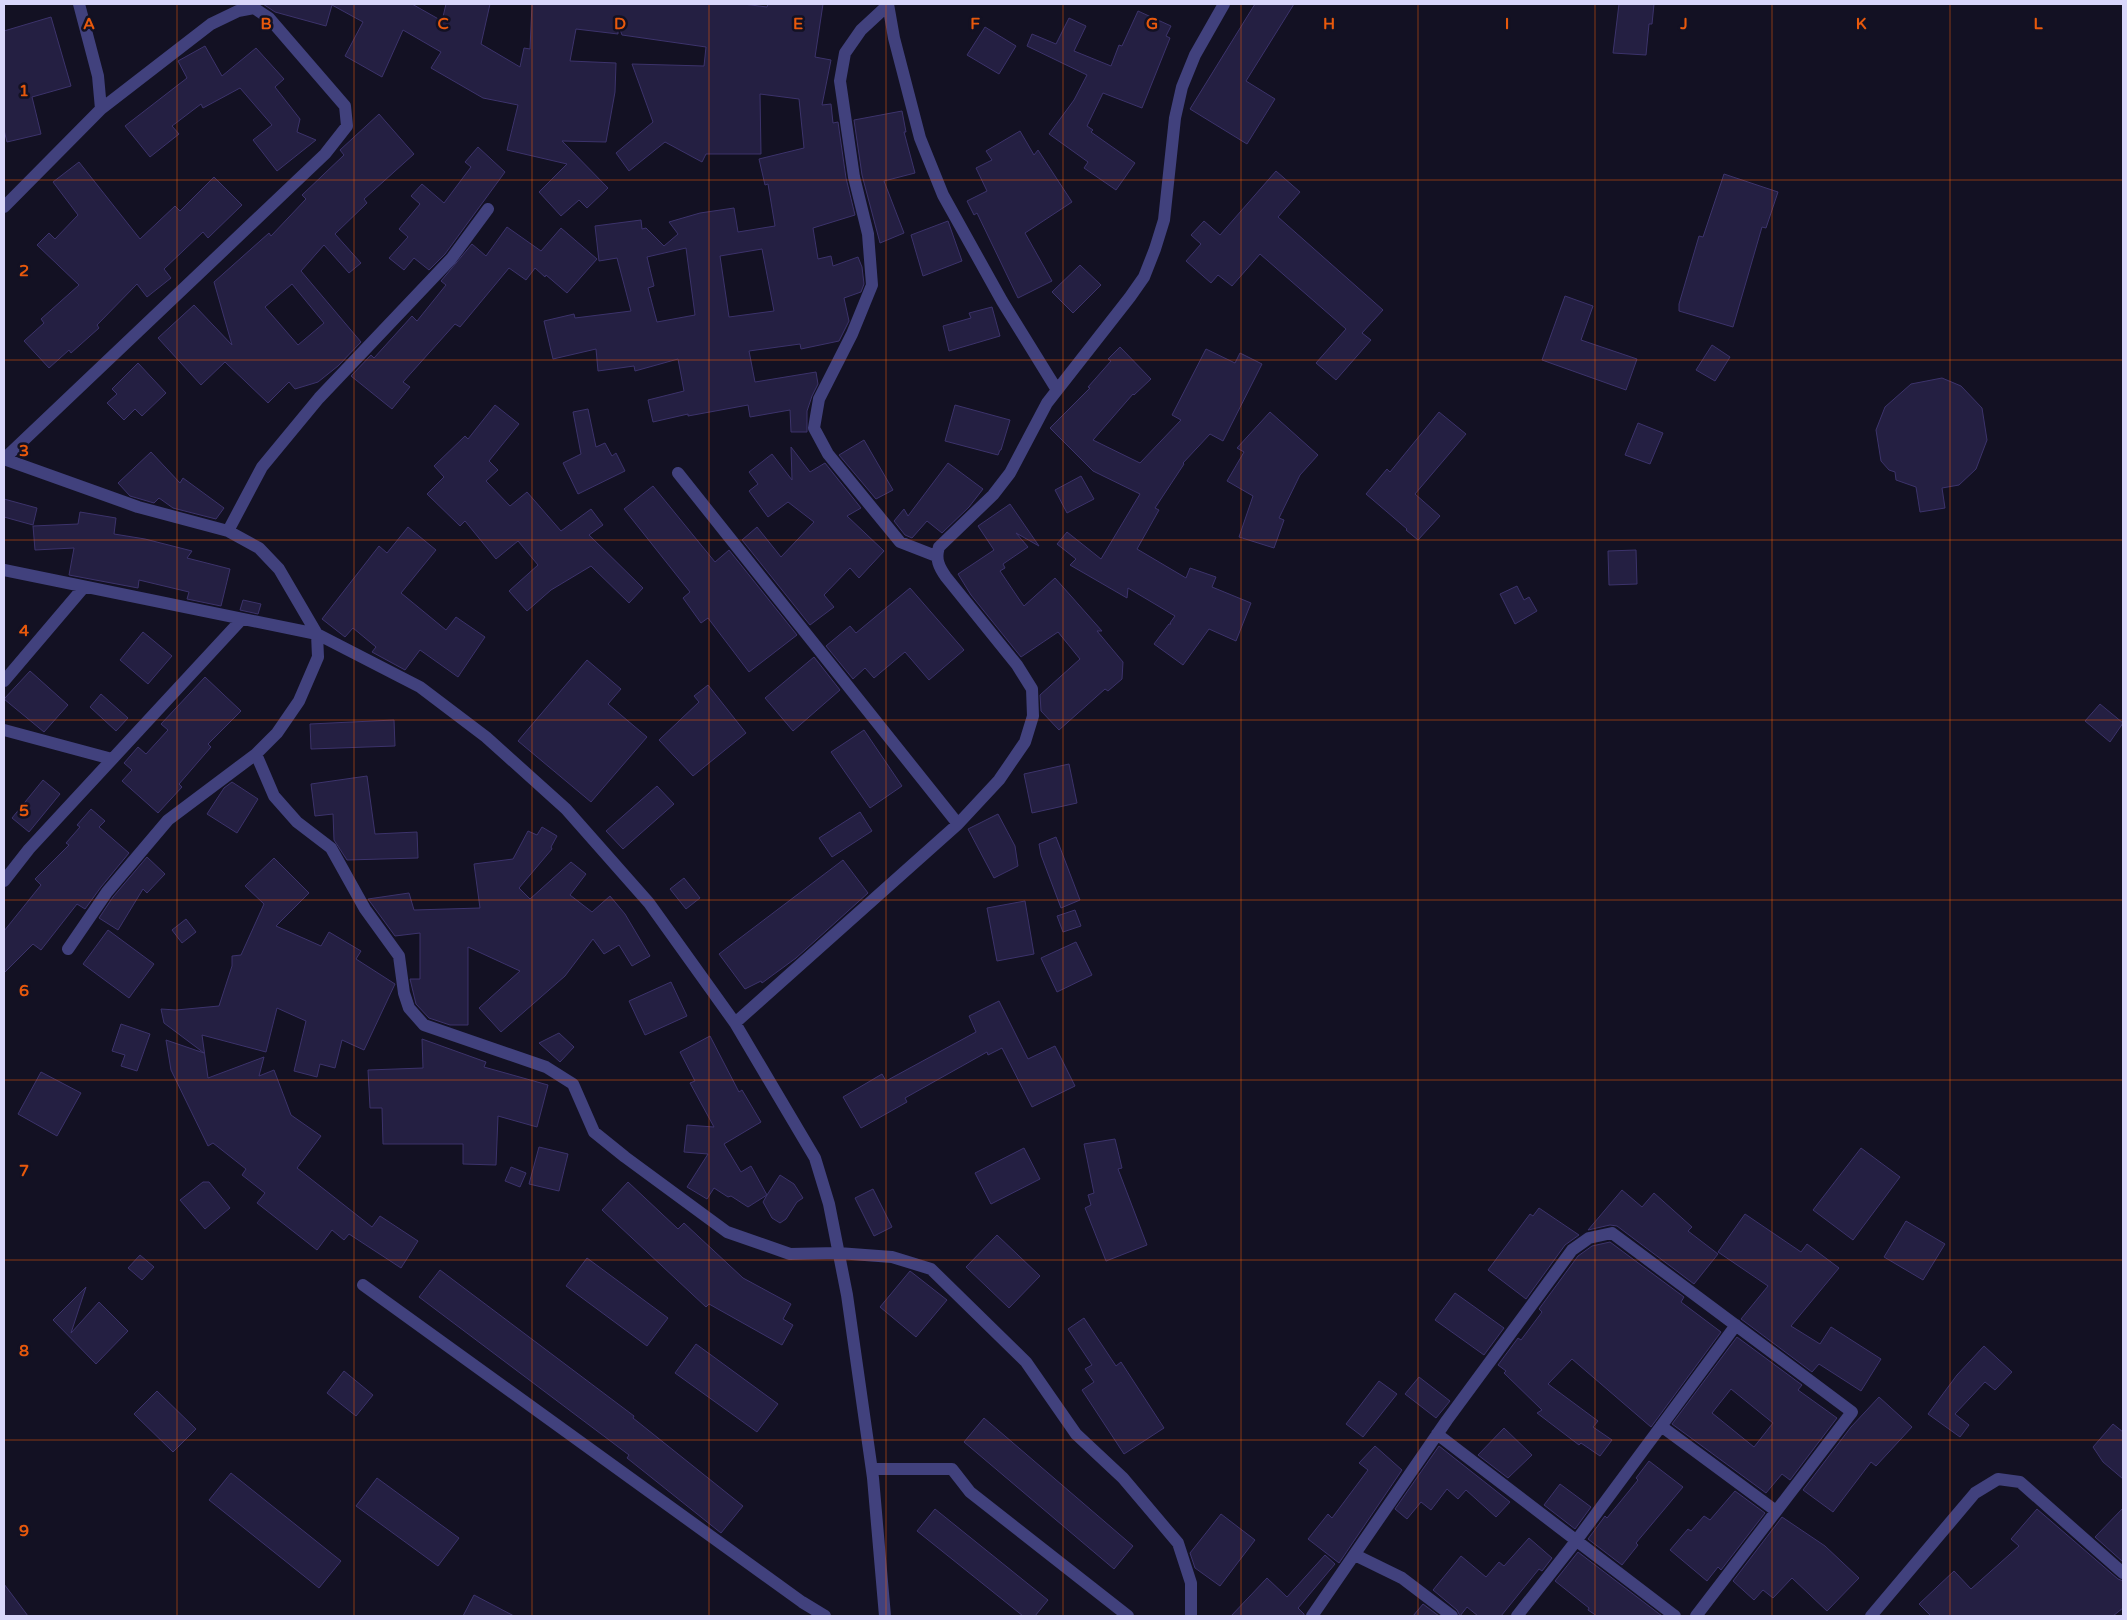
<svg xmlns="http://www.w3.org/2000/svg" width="2127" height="1620" font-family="'Varela Round',sans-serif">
<rect width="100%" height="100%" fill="#131123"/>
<path fill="#241f42" stroke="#3c336b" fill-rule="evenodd" d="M263,4H412L442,21L446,4H490L481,44L520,67L524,48L530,49L532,4H743L767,7L768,4H823L815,57L831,60L822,105L831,104L833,123L838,122L846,178L855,215L813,228L818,259L831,256L833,266L858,257L862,267L864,284L861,292L844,298L849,321L839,341L801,349L800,344L749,351L755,382L816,372L818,384L812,396L807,411V432H791L790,410L750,417L748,405L688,416V414L653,422L648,400L684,391L678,359L635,371L634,366L598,371L596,349L553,359L544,321L574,314L575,318L631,311L617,258L599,261L595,226L641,220L642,229L646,228L664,246L678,234L669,222L700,213L734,208L738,232L775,226L768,184L765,185L759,159L804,148L799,99L760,94L761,154H706L702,162L665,142L629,171L616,153L653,122L632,64L704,66L706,47L622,35L618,24V34L576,29L570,61L616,63L615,92L606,142L562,141L608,188L587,208L579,200L561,216L539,192L567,164L507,150L518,105L483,98L431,68L441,52L403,30L382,77L345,56L363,22L332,5L326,26L275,12ZM686,248L695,315L657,322L648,288L654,286L647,257ZM762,249L774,311L729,317L720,256Z
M1255,4H1294L1246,81L1275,99L1247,144L1190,109Z
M1619,4H1654L1652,24H1649L1646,55L1613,53Z
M1138,11L1171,26L1166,36L1170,38L1142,108L1103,93L1087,126L1093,130L1091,132L1135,163L1116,190L1084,168L1088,162L1049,134L1074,100L1087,75L1027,46L1032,34L1056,44L1069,18L1086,26L1074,51L1111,66L1119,45L1122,46Z
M51,17L71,86L32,97L41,134L7,142L4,130V31Z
M985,27L1016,46L999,74L967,55Z
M205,46L222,76L256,48L284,79L275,87L300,119L297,132L316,140L277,171L253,140L272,125L240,88L203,108L201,104L172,126L179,134L150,157L125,126L187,78L178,61Z
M902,111L906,132H904L915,173L884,181L904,233L880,243L862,175L854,120Z
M379,114L414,154L364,199L367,203L335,234L361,263L349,273L324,245L301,271L361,342L338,366L318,382L295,389L289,382L268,403L225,362L201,385L158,338L194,305L232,345L214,282L269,233L271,236L306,199L302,195L344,155L340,150ZM292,284L324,323L298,345L265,307Z
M1020,131L1034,155L1038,150L1072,202L1025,233L1052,281L1018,298L977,213L974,215L967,201L987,191L976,168L992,160L986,151Z
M478,147L505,172L445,254L429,270L414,258L404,270L389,258L408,237L399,229L420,204L411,196L422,184L444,203L471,167L465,162Z
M79,162L140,239L175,206L180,211L214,177L242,205L208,238L203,232L164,269L171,278L147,297L137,284L97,325L99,328L71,353L69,350L49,368L24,341L44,323L41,319L79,285L37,245L49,233L55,239L78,215L53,182Z
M1276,171L1300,192L1278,217L1383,310L1362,333L1371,340L1336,380L1316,363L1346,329L1260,254L1232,286L1218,275L1211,283L1186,261L1201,244L1191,235L1204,221L1220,235Z
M1724,174L1778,192L1766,228L1762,227L1733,327L1679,311V304L1699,236L1703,237Z
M948,221L962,261L923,276L911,235Z
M507,227L541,251L561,228L597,259L567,293L546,275L545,277L535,268L526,280L509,268L460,327L455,324L403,382L410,387L392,409L351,376L371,355L374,358L412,316L417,321L446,285L441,281L472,244L486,256Z
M1080,265L1101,285L1073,313L1052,292Z
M1565,296L1593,306L1581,340L1637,359L1626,390L1542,360Z
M992,307L1000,336L949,351L943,326L971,318L969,313Z
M1712,345L1730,357L1715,381L1696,370Z
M1120,347L1151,379L1134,395L1133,394L1093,440L1140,463L1181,420L1172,415L1206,349L1235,363L1240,353L1262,364L1223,441L1210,434L1183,463L1184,464L1155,508L1159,510L1137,549L1186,578L1190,568L1216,577L1212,587L1251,603L1236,641L1209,629L1183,665L1154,644L1169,624H1171L1170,623L1175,616L1128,588L1127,598L1070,565L1076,559L1057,544L1067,532L1101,559L1140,494L1093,471L1050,428L1090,388L1088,387L1111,361L1108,359Z
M138,363L166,393L142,416L135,409L124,420L107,403L117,394L112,389Z
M1942,378L1961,386L1982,408L1987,440L1976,469L1959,485L1942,488L1945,508L1920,512L1916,487L1896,480L1895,472L1889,470L1881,461L1876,430L1885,407L1911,384Z
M495,405L519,424L489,461L498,470L486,481L510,506L527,492L561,531L591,509L603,525L589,535L643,588L629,603L591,566L551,590L527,611L509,591L538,565L518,541L496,559L465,521L460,526L427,494L444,477L434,466L465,436L468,439Z
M955,405L1010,420L1001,450H1000L998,455L945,441Z
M588,409L596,447L605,443L612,456L616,453L625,471L578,494L563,463L581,454L573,412Z
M1270,412L1318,455L1300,475L1279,518L1284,520L1274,548L1239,537L1253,496L1227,481L1244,452L1237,448Z
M1439,412L1466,434L1415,494L1440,516L1418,540L1406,530L1407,529L1366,494L1387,469L1390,472Z
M1638,423L1663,433L1650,464L1625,455Z
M864,440L893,490L876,499L839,455Z
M791,447L810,472L825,463L861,508L847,516L884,551L859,578L850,568L824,595L834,607L810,625L742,540L757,527L781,557L814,522L788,502L768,517L749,491L758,484L749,472L772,454L792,480Z
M151,452L180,483L183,478L224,508L216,519L173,508L159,498L154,503L130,496L118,483Z
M948,463L983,489L969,507L942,533L927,521L912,538L905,535L894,521L904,509L908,516Z
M1081,476L1094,499L1067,513L1055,490Z
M653,486L715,562L729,550L797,635L749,672L708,618L701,623L683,598L690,592L624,509Z
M4,499L37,508L33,525L4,517Z
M1010,504L1039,546L1016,533L1028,547L1003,564L1005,568L1000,571L1021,602L1024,606L1055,578L1102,631H1097L1123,662L1122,679L1108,691L1105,689L1059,730L1041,711L1040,695L1080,659L1058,632L1021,657L971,595L958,574L994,550L978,526Z
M80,512L116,518L114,534L145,539L192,551L187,558L230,569L221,606L187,599L189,592L139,580L138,588L69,575L74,548L35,550L33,526L78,524Z
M408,527L436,550L401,593L446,630L456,617L485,637L458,677L420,650L405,670L372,652L376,647L353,628L345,637L322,619L379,546L387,553Z
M1636,550L1637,584L1609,585L1608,551Z
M1517,586L1524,600L1529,597L1537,611L1515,624L1500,594Z
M910,588L964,650L929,680L905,652L874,678L865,668L853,679L826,646L850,626L856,633Z
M243,600L261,604L258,614L240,610Z
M143,632L172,656L148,684L120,660Z
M814,657L840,690L793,731L765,698Z
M587,660L621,689L608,704L647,737L591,802L518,741Z
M30,671L68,705L44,732L4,699Z
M205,677L241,711L208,744L211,747L179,784L182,787L158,813L122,781L132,770L124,763L138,747L146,754L168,730L161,724Z
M708,685L746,733L693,776L659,740L699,702L694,696Z
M101,694L128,718L116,731L90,707Z
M2100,704L2123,723L2110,742L2085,721Z
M394,720L395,746L311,749L310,724Z
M864,730L902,786L870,808L831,752Z
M1069,764L1077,803L1032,813L1024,774Z
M367,776L375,834L417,832L418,858L347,860L334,840L333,814L315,816L311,784Z
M43,780L60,794L29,832L12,818Z
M232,782L258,799L237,833L207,814L224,788Z
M657,786L674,804L623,849L606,831Z
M91,809L105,821L99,827L129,853L101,887L85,909L77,904L41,950L33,944L4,973V931L41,885L35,879L69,845L66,843L80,827L77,825Z
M860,812L872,831L832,857L819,838Z
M998,814L1015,846L1018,866L994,878L968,829Z
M542,827L557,836L551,847L552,849L519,888L530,899L571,862L586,874L570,895L592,912L610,896L625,914L650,956L632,966L619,945L604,954L593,939L565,976L501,1032L479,1008L520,971L468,947V1025H450L429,1018L416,1004L410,979H420V933L395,936L368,899L409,893L414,910L480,908L474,864L513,859L528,831L537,835Z
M1056,837L1080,900L1061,908L1041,855L1039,844Z
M147,857L165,874L147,893L143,889L118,930L99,918L113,897Z
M274,858L309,893L276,926L321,946L329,932L361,951L356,959L395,984L364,1050L342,1040L335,1068L320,1064L317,1077L294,1071L306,1021L277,1008L266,1052L202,1035L208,1078L264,1057L259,1076L274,1070L291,1115L321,1136L297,1168L372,1227L380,1216L418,1241L401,1268L349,1234L344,1240L332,1230L317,1250L257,1203L265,1193L242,1175L246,1169L213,1143L208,1146L171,1070L166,1040L204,1053L164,1023L161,1009L176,1010L219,1006L232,966V956L241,955L264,904L245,886Z
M843,860L868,893L796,958L762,983L761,981L745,989L719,954Z
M684,878L700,898L686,909L670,889Z
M1025,901L1034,954L997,961L987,908Z
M1075,910L1081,926L1063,932L1057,916Z
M186,919L196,932L182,943L172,930Z
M108,930L154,964L129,998L83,964Z
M1076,942L1092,975L1057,992L1041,958Z
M671,982L687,1016L645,1035L629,1001Z
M999,1001L1028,1059L1055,1046L1075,1086L1032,1107L1002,1048L988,1055L987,1052L905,1098L907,1102L861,1128L843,1097L882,1074L886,1081L976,1032L969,1016Z
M121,1024L150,1034L137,1071L121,1066L125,1055L112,1051Z
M559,1033L574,1047L560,1062L539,1043Z
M710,1036L739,1092L742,1090L761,1122L724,1144L741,1172L751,1166L767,1195L780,1175L794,1184L803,1198L797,1202L786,1219L780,1223L772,1218L763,1202L767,1195L748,1207L731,1196L728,1197L714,1188L707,1199L687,1187L708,1154L684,1152L687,1125L714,1127L690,1083L695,1081L680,1052Z
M422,1039L486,1062L484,1067L548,1085L537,1127L498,1116L496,1165L463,1164V1144H383L382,1108H370L368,1070L423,1068Z
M41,1072L81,1093L57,1136L18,1114Z
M1115,1139L1122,1168L1118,1169L1147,1245L1106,1261L1085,1208L1091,1205L1088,1195L1094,1193L1084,1144Z
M539,1147L568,1154L559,1191L529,1184Z
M1024,1148L1040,1179L991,1204L975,1173Z
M1861,1148L1900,1177L1853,1240L1813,1210Z
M511,1167L526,1173L520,1187L505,1181Z
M203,1182H209L230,1208L205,1229L180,1200Z
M628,1182L678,1229L684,1223L743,1278L791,1304L783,1319L793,1325L782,1345L709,1304L706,1307L602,1210Z
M873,1189L892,1227L874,1236L855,1198Z
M1622,1190L1642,1207L1654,1193L1692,1227L1688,1231L1718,1254L1694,1284L1617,1226L1610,1225L1588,1230Z
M1539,1208L1579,1235L1565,1245L1526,1299L1488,1270L1530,1214L1533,1216Z
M1745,1214L1801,1252L1807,1244L1839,1268L1791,1326L1820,1344L1831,1327L1881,1359L1861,1391L1819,1364L1812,1372L1741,1319L1768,1286L1718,1252Z
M1906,1221L1945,1244L1923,1280L1884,1257Z
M997,1235L1040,1276L1009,1308L966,1267Z
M1610,1242L1684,1297L1681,1302L1721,1332L1651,1427L1572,1359L1548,1384L1598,1421L1593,1427L1612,1440L1600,1456L1581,1443L1579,1445L1537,1413L1542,1410L1504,1373L1506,1371L1498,1365L1518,1338L1521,1340L1542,1312L1539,1309L1578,1256L1592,1246Z
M140,1255L154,1267L142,1280L128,1268Z
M587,1258L668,1318L647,1346L566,1286Z
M440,1270L634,1416L633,1418L743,1506L721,1533L627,1458L629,1455L419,1297Z
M910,1271L947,1300L916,1337L880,1307Z
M86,1287L71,1333L99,1302L128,1331L96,1364L53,1320Z
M1455,1293L1504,1328L1484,1355L1435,1320Z
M1084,1318L1116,1366L1121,1362L1164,1428L1124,1454L1082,1390L1094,1382L1085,1369L1092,1365L1068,1329Z
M1737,1337L1802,1385L1798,1390L1837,1418L1790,1480L1782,1474L1766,1493L1672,1424ZM1731,1389L1773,1423L1754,1447L1712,1413Z
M696,1344L778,1404L757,1432L675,1373Z
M1984,1346L2012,1372L1995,1390L1985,1382L1955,1414L1969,1425L1960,1437L1928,1414L1957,1375Z
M344,1371L373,1395L356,1416L327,1393Z
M1419,1377L1450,1401L1436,1418L1405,1394Z
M1379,1381L1397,1394L1363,1437L1346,1424Z
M157,1391L196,1429L173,1452L134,1414Z
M1879,1397L1912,1427L1876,1466L1871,1462L1833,1512L1803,1490L1851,1427Z
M984,1418L1133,1546L1114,1569L964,1442Z
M2113,1424L2123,1432V1479L2103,1462L2093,1447Z
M1504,1428L1532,1455L1508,1478L1478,1455Z
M1375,1446L1402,1470L1339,1563L1308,1539L1328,1514L1332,1518L1368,1470L1359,1463Z
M1439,1446L1510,1502L1496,1517L1466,1490L1458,1499L1447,1489L1431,1510L1421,1502L1407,1519L1395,1509Z
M1649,1461L1683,1487L1636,1543L1638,1545L1622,1565L1588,1539L1605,1516L1607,1518L1638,1480L1636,1478Z
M231,1473L341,1561L319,1588L209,1500Z
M377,1478L459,1538L438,1566L356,1506Z
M1560,1484L1591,1507L1575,1529L1544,1505Z
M1735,1491L1765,1513L1721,1570L1718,1567L1707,1581L1670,1550L1688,1529L1691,1531L1704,1516L1710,1520Z
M2123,1508V1562L2095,1537Z
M935,1509L1048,1600L1035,1616H1023L917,1531Z
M2037,1509L2118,1579L2123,1581V1608L2113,1616H1931L1919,1604L1954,1571L1971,1589L2019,1546L2011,1539Z
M1221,1514L1255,1540L1220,1586L1195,1568L1190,1553Z
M1782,1517L1825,1546L1859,1578L1827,1611L1792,1578L1773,1598L1763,1590L1754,1600L1733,1581Z
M1529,1538L1552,1558L1542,1571L1539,1569L1501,1616H1478L1467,1607L1460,1616L1457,1610L1433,1590L1461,1556L1486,1577L1499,1562L1504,1566Z
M1578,1552L1662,1616H1597L1588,1610L1589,1608L1555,1581Z
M1325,1555L1335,1564L1298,1608L1304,1614V1616H1231L1267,1578L1287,1597Z
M4,1584L28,1616H4Z
M474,1595L514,1616H463Z
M1423,1604L1439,1616H1413Z"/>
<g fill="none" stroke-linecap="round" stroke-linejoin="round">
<path stroke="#41417d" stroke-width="12" d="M79,4L98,76L101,109
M888,4L894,38L920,138L943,195L1002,301L1057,390
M888,5L861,30L845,53L840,81L854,177L868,234L872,285L852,334L819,399L814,428L828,454L900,542L936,556
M4,207L101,109L211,24L238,11L254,8L269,18L345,106L347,126L325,154L4,459
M4,459L138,507L228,531L259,548L279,569L317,634L318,657L299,701L277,733L256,754L168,820L107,892L68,949
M678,473L958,824
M228,531L262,467L319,398L451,259L488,209
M4,570L317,634L420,687L486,737L566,809L649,903L735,1023L815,1158L829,1204L847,1295L873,1478L885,1616
M4,681L84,587
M4,730L112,759
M256,754L274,796L297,822L331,848L365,909L399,956L404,993L409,1008L424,1025L546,1067L573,1084L594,1132L625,1157L727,1232L790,1254L838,1253L892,1257L931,1269L1026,1362L1076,1434L1123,1478L1178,1543L1191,1583V1616
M4,881L29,849L242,619
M735,1023L958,824L999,780L1025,742L1033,716L1032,689L1017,665L946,577C939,567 935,559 939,547L993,495L1010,473L1047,403L1130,297L1144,277L1155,249L1164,220L1175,118L1182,87L1195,55L1224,4
M363,1285L802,1602L825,1616
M1661,1426L1776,1511
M1437,1434L1675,1616
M872,1469H952L970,1492L1128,1616
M1355,1555L1402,1578L1452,1616
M1312,1616L1447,1420L1572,1250L1589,1238L1612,1233L1852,1412L1696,1616
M1517,1616L1576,1541L1736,1325
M1871,1616L1975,1493L1998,1479L2020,1482L2123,1573"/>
</g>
<path fill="none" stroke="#e8590c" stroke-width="1" stroke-opacity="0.55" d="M177,4V1616M354,4V1616M532,4V1616M709,4V1616M886,4V1616M1063,4V1616M1241,4V1616M1418,4V1616M1595,4V1616M1772,4V1616M1950,4V1616M4,180H2123M4,360H2123M4,540H2123M4,720H2123M4,900H2123M4,1080H2123M4,1260H2123M4,1440H2123"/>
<g font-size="16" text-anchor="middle" font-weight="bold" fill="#e8590c" stroke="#131123" stroke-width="5" stroke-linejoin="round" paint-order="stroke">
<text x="89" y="29">A</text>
<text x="266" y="29">B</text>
<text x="443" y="29">C</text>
<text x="620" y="29">D</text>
<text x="798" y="29">E</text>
<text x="975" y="29">F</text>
<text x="1152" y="29">G</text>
<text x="1329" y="29">H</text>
<text x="1507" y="29">I</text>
<text x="1684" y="29">J</text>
<text x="1861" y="29">K</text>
<text x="2038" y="29">L</text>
<text x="24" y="96">1</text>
<text x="24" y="276">2</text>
<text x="24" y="456">3</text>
<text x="24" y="636">4</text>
<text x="24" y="816">5</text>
<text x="24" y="996">6</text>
<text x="24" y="1176">7</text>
<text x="24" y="1356">8</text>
<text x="24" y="1536">9</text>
</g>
<rect width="2127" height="1620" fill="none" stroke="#d9d7fb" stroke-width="10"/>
</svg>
